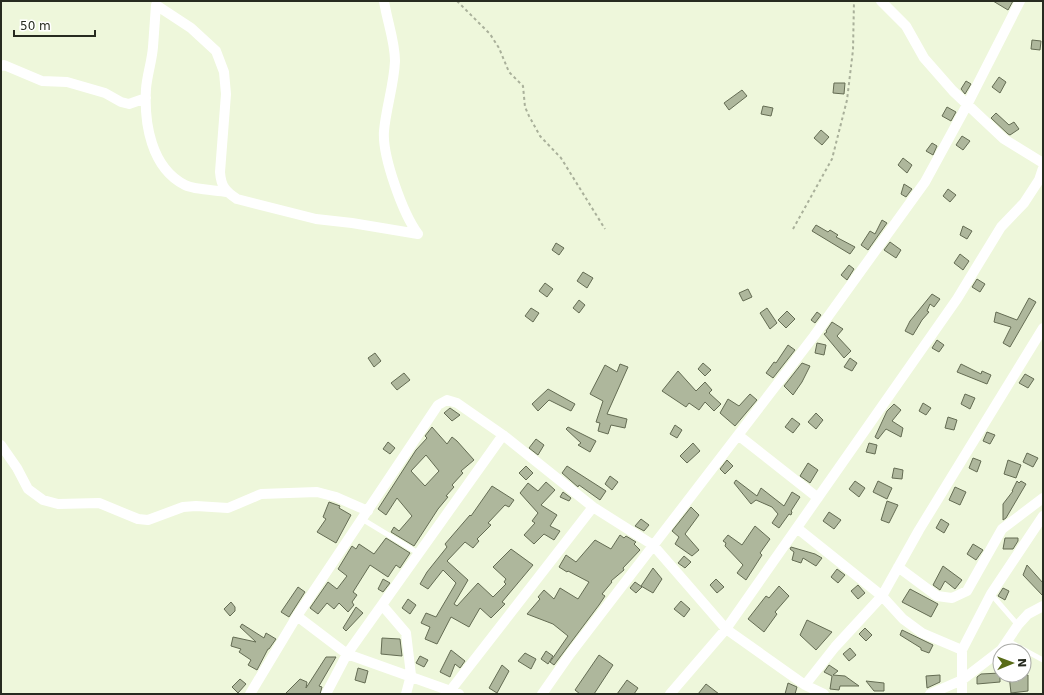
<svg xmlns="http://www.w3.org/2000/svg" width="1044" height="695" font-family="'DejaVu Sans',sans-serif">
<rect width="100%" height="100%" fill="#eef7db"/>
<path fill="#aeb79c" stroke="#646c53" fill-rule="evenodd" d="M993,1H1013L1008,10Z
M1032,40L1041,41L1040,50L1031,49Z
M999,77L1006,82L1000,93L992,87Z
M966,81L971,84L965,94L961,89Z
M834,83H845L844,94L833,93Z
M742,90L747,96L729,110L724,103Z
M763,106L773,108L771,116L761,114Z
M947,107L956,112L951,121L942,116Z
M996,113L1009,125L1014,122L1019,129L1010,135L1008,134L991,118Z
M821,130L829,137L822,145L814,138Z
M962,136L970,141L963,150L956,145Z
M932,143L937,146L933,155L926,151Z
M903,158L912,165L907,173L898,165Z
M904,184L912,189L906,197L901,194Z
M948,189L956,195L950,202L943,196Z
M882,220L887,223L868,250L861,245L870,231L875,234Z
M816,225L828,232L830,230L838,235L836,237L855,247L850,254L812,231Z
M963,226L972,231L967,239L960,235Z
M890,242L901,250L896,258L884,250Z
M556,243L564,248L559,255L552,250Z
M960,254L969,261L963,270L954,263Z
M849,265L854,269L847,280L841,275Z
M583,272L593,278L587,288L577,281Z
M977,279L985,284L980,292L972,287Z
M545,283L553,289L547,297L539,291Z
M748,289L752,297L743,301L739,293Z
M932,294L940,299L934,307L930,304L927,311L929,312L922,320L913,335L905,331L910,321Z
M1029,298L1036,302L1010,347L1003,343L1011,327L994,322L996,312L1017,320Z
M579,300L585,305L579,313L573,308Z
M531,308L539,313L533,322L525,316Z
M767,308L777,323L770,329L760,313Z
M787,311L795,319L786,328L778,320Z
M817,312L821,315L815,323L811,320Z
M832,322L843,329L837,336L851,351L844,358L824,334L827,332L826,331Z
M937,340L944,345L939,352L932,348Z
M817,343L826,345L824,355L815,353Z
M788,345L795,350L773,378L766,373L774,362L776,363Z
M375,353L381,361L374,367L368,358Z
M850,358L857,363L852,371L844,367Z
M703,363L711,370L705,376L698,369Z
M802,363L810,366L802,382L793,395L784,386Z
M620,364L628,367L607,414L627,419L625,428L611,425L608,434L598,431L600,423L596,422L603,401L590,394L605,365L617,372Z
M961,364L981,374L982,371L991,375L987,384L957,372Z
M678,371L696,391L705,382L712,390L709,393L721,404L714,411L705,402L699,410L689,403L686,407L662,391Z
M404,373L410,380L397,390L391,383Z
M1025,374L1034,379L1028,388L1019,383Z
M548,389L575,404L571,411L549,400L538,411L532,404Z
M750,394L757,400L735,426L720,413L728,399L739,406Z
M965,394L975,398L970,409L961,404Z
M923,403L931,408L926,415L919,411Z
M894,404L901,410L892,421L903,428L901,437L886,429L878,439L875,437L887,411Z
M450,408L460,415L452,421L444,413Z
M816,413L823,420L816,429L808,422Z
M948,417L957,420L954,430L945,428Z
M792,418L800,424L793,433L785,427Z
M675,425L682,430L677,438L670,434Z
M432,427L447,444L452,437L457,441L474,460L461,471L463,473L452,485L454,487L446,496L448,497L438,509L414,546L391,532L394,527L399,531L412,516L397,498L386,515L378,509L416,450L427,438L425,436ZM426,455L439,471L425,486L411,471Z
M568,427L596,441L590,452L578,445L581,443L566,429Z
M987,432L995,435L990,444L983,441Z
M536,439L544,445L538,455L529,448Z
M388,442L395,448L390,454L383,449Z
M693,443L700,451L687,463L680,456Z
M869,443L877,445L875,454L866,452Z
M1027,453L1038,458L1033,467L1023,462Z
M973,458L981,461L977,472L969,468Z
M727,460L733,466L725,474L720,469Z
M1008,460L1021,465L1016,478L1004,474Z
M808,463L818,470L810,483L800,476Z
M526,466L533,473L526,480L519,473Z
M567,466L606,491L600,500L579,485L578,487L562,473Z
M894,468L903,470L902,479L892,478Z
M610,476L618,482L612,490L605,484Z
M736,480L757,496L761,488L784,506L792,492L800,497L791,511L792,512L791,515L789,514L779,528L772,523L778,514L772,507L756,500L751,504L734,483Z
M855,481L865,488L859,497L849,489Z
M878,481L892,488L887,499L873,492Z
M1017,481L1019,483L1021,481L1026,484L1006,518L1003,520V504L1013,491H1012Z
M546,482L555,490L541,505L557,515L550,526L560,531L554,540L544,534L534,544L524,535L535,523L532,521L538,513L520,493L528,483L538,491Z
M492,486L514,500L509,507L505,505L488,523L491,525L477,539L479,541L473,548L465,542L447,561L468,580L454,604L457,606L478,583L493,597L506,584L504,582L506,579L493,567L511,549L533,565L502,602L505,604L491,618L480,608L469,627L451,617L437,644L425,639L430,627L421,623L426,613L436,617L456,583L443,570L428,589L420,584L427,572L447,547L445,544L470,515L471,516Z
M955,487L966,492L960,505L949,500Z
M563,492L571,498L569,501L560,497Z
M887,501L898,505L889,523L881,520Z
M329,502L340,506L339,508L351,515L336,543L317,532L326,519L323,517Z
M691,507L699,515L685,534L699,550L692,556L675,544L679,537L672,531Z
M829,512L841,520L834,529L823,521Z
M641,519L649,525L644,531L635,526Z
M941,519L949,524L944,533L936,528Z
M755,526L770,539L760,553L762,555L746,580L737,573L743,565L725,546L726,543L723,541L728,535L742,545Z
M620,535L624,538L626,536L636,542L634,544L640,550L623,568L624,570L611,581L612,582L602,594L605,596L599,605L554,665L550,662L568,636L553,624L527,614L540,599L538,597L544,590L554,599L560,588L578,599L589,582L568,571L567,572L559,567L566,555L576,562L595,540L611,549Z
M386,538L410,553L400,568L396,565L388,577L370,565L353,592L357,595L352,602L354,605L348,612L339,603L334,609L327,603L318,614L310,608L328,582L337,589L347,576L338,569L352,546L356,549L359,544L374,554Z
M1005,538H1018V541L1013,549H1003Z
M973,544L983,550L976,560L967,554Z
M791,547L815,554L822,558L816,566L803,558L801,563L792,560L794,552L790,549Z
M684,556L691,562L685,568L678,563Z
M1027,565L1043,583V596L1023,575Z
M943,566L962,580L955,589L945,581L940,590L933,585Z
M653,568L662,579L653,593L641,586Z
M837,569L845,575L838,583L831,577Z
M383,579L390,583L383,592L378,589Z
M716,579L724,587L717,593L710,585Z
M635,582L642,587L636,593L630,588Z
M858,585L865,593L858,599L851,591Z
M779,586L789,596L775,612L777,614L764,632L748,619L766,596L769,598Z
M298,587L305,592L289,617L281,612Z
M1003,588L1009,591L1005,600L998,596Z
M910,589L938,604L931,617L902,602Z
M408,599L416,605L410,614L402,608Z
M681,601L690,609L684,617L674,609Z
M231,602L235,607V611L230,616L224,609Z
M356,607L363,613L346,631L343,628Z
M807,620L832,632L816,650L800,635Z
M242,624L264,638L266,633L276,639L269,649H268L257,670L248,665L251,660L239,652L241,649L231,646L233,637L256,642L240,627Z
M865,628L872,635L866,641L859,634Z
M902,630L933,645L929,653L921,650V648L900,635Z
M382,638L400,639L402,656L381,654Z
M850,648L856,655L849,661L843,654Z
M451,650L465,661L460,668L455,664L450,677L440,672Z
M546,651L553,656L548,664L541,659Z
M525,653L536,659L531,669L518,661Z
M599,655L613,665L594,694H580L575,690Z
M420,656L428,660L424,667L416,663Z
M326,657H336L319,686L322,687L320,694H285L300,679L307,682L306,688Z
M502,665L509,671L497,693L489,688Z
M829,665L838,671L833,675L845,676L859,686H840L839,690L830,689L832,676L824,672Z
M358,668L368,671L365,683L355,680Z
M1000,673V682L977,684V677L981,674Z
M940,675V682L927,688L926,676Z
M1009,675H1028V691L1011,693Z
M240,679L246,684L238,693L232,687Z
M627,680L638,688L634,694H617Z
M866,681L884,683V691H874Z
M788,683L797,687L795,694H785Z
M706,684L719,694H698Z"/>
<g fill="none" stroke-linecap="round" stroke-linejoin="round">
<path stroke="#a9b09a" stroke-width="2" stroke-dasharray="3 3" stroke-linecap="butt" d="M457,1L490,34L499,48L509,72L523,86L525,107L529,116L540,136L561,158L605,229
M793,229L832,159L847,100L853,50L854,1"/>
<path stroke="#fff" stroke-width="5" d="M362,519L418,553
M991,594L1018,625
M1008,641L1043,660"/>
<path stroke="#fff" stroke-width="10" d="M384,1C387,21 395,41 395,61C394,85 386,108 384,131C382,156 403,214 418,234
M881,1L906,26L924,58L953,91L1004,139L1043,163
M1,66L4,65L42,81L67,82L105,93L121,102L129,104L146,98
M227,192C216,190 195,190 185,185C151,168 144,123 146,89C147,75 152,61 153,47C154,33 155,19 156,5L191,28L216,51L224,72L226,94L220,172C221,186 225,191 237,199L316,219L352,223L418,234
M738,435L818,498
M1,445L17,468L28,489L43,500L58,504L99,503L138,519L148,520L183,507L196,506L228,508L261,494L317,492L336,497L368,511
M797,528L882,596L903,619L922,633L962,650
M898,567L937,596L952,598L967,591L1002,529L1043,498
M382,605L406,633L411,675L406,694
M297,616L347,654L459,694
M805,685L835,647L882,596L919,530L1043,328
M450,691L593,507
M250,694L297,616L438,405L447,400L457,403L503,435L593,507L653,545L726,629L805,685L824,694
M326,694L347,654L503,435
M542,694L570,654L814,336L925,182L967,105L1020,1
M670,694L726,629L957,299L1001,227L1024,203L1039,180L1043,168
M930,694L962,680L1001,650L1018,625L1028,614L1043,606
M962,694V650L991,594L1043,516"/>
</g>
<rect width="1044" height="695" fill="none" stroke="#272b20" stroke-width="4"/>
<g transform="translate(1012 663) rotate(89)"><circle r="19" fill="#ffffff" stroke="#a9aaa6"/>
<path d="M0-3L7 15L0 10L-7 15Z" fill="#586b17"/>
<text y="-6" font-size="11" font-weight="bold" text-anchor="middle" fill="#272b20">N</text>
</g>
<path d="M14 30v6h81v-6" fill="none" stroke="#272b20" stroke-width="2"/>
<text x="20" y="30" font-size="12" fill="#272b20" stroke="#ffffff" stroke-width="3" paint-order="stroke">50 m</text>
</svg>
